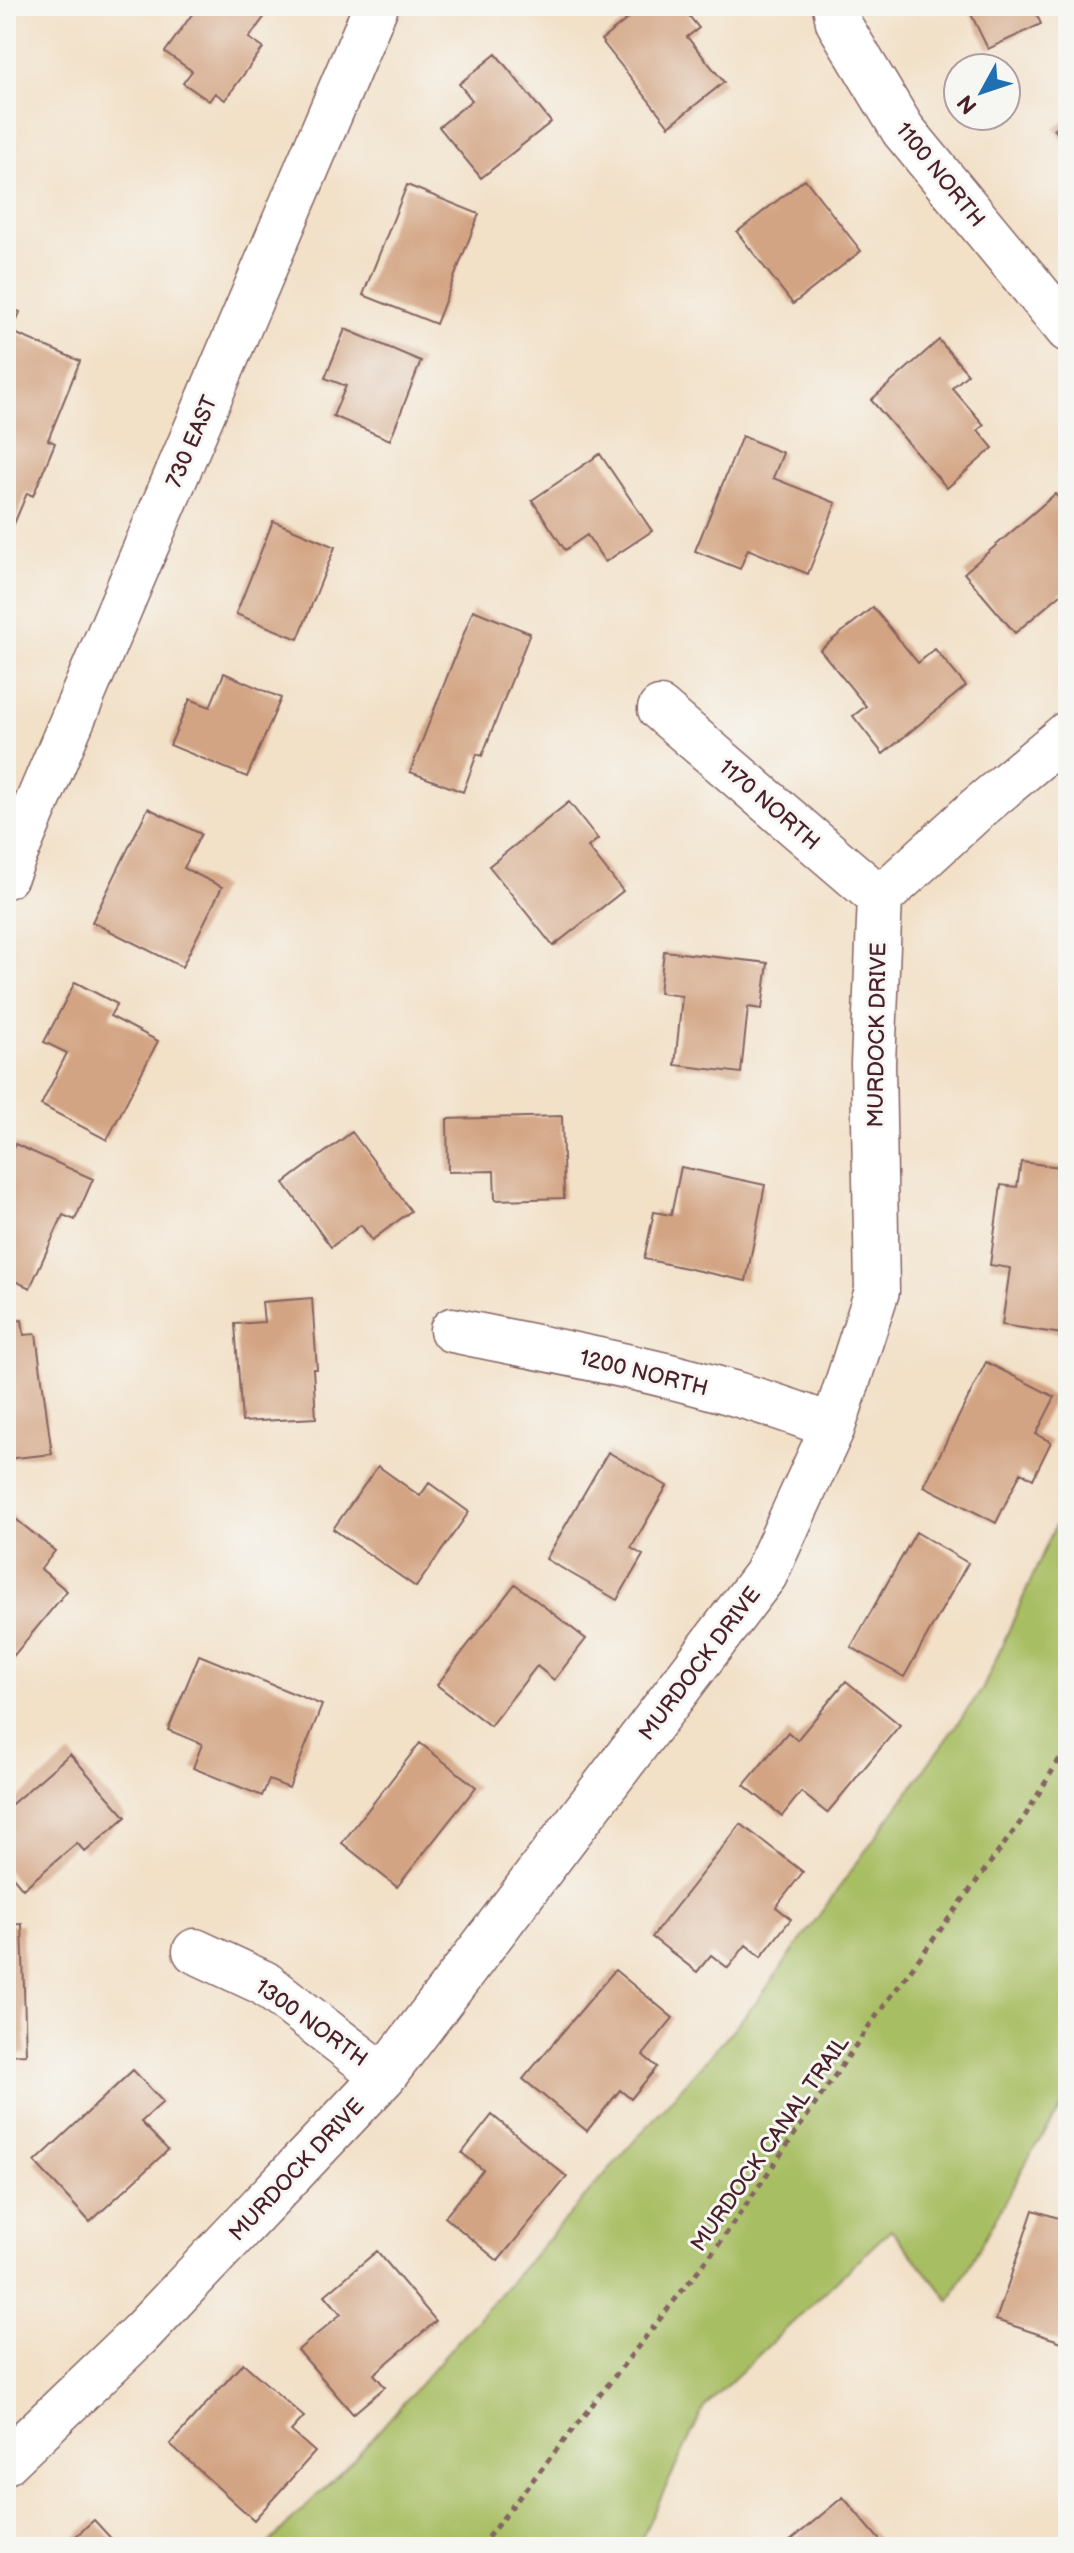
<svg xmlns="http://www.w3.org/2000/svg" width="1074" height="2553" font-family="'Balsamiq Sans',sans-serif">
<rect width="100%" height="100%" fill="#f6f6f2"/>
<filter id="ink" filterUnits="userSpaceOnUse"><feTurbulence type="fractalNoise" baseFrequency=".0125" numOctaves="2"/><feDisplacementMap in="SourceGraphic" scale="16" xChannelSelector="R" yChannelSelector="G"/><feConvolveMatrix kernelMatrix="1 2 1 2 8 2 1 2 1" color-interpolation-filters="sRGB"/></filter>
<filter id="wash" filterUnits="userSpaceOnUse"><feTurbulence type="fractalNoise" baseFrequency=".006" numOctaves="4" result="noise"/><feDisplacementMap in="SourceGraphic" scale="32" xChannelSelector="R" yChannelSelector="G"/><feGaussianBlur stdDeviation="1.8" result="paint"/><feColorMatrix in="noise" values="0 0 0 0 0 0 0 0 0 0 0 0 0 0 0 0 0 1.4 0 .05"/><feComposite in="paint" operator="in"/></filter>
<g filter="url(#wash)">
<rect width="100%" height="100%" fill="#f2e0c7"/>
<path fill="#a8be63" stroke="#796e47" stroke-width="2" d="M1068,1497V2099L1033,2150L950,2301L891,2229L705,2406L637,2547H265L354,2459L755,2004L983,1688Z"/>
<g id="blocks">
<path fill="#d3a483" d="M198,6H265L270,9L249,38L263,48L225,100L215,93L209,101L183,83L192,71L165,52Z
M644,6H681L699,28L687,37L724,82L669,126L601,40Z
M967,6H1033L1041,24L988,49Z
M496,54L551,122L481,178L439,127L472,100L459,84Z
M1068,118V146L1054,129Z
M805,179L861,251L793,304L737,232Z
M407,185L479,214L436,324L363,295Z
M6,306L20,312L12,332L80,361L48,440L55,443L33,496L27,493L6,543Z
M345,329L421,361L390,440L333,416L346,386L325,378Z
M939,340L968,374L952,388L984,425L978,430L993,448L947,488L871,400Z
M742,436L783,453L773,478L836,503L808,574L748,549L740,569L695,551Z
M600,454L652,531L605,562L587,535L565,550L532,500Z
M1055,494L1068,509V588L1015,633L964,573Z
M273,521L335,547L298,639L236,614Z
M873,607L918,663L935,649L966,686L883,754L853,716L866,706L820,650Z
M473,610L530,633L482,756L477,754L463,792L410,772Z
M224,673L281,698L247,777L170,745L190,699L210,707Z
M569,802L598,839L588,847L623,891L553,946L489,866Z
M148,808L201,834L184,868L222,887L182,967L92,922Z
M664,951L768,963L762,1009L748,1007L741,1073L675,1065L682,996L659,993Z
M75,982L117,1004L110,1016L158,1041L107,1140L41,1105L67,1053L44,1042Z
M562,1116L564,1198L495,1200L494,1171L448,1172L447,1119Z
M352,1132L411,1211L372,1240L361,1225L331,1247L284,1183Z
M15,1144L93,1179L75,1220L63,1215L30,1288L6,1277V1164Z
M1021,1162L1068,1168V1300L1063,1334L1002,1325L1010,1268L990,1265L1001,1185L1017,1187Z
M681,1167L765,1185L746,1281L644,1259L654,1212L671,1215Z
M312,1298L317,1369H313L316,1418L242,1422L235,1324L264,1322L262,1302Z
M22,1320L24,1335L36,1334L52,1454L6,1459V1322Z
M986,1362L1055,1397L1036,1434L1051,1442L1033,1479L1021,1472L996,1523L924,1486Z
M608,1452L667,1486L631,1548L643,1555L617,1600L546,1559Z
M378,1466L420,1496L429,1483L469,1512L416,1587L333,1529Z
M6,1511L55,1551L41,1569L67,1591L6,1665Z
M916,1532L968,1563L904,1677L851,1647Z
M515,1584L586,1639L554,1680L537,1666L490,1726L437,1685Z
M199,1655L322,1705L289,1788L269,1780L262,1796L193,1768L202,1744L168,1730Z
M846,1681L900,1725L827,1813L801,1792L782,1816L744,1785L788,1732L797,1740Z
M420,1743L476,1787L397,1887L342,1843Z
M70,1754L126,1817L85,1852L77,1843L23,1889L6,1869V1809Z
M741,1824L803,1872L776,1907L791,1919L761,1957L746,1945L728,1968L711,1955L697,1972L652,1937Z
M22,1924L26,2054L6,2055V1925Z
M615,1970L673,2018L643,2055L657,2067L631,2099L620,2090L587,2131L523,2079Z
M133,2070L163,2102L141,2122L168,2150L90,2222L35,2162Z
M492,2115L567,2177L498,2261L445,2217L483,2170L462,2153Z
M1033,2210L1068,2221V2344L996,2320Z
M377,2251L436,2321L374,2374L385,2387L353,2414L298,2350L341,2314L325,2295Z
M243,2363L304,2417L291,2431L315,2452L254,2520L170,2444Z
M843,2497L883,2544L880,2547H783Z
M94,2520L119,2547H64Z"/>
</g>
</g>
<g filter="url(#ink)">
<use href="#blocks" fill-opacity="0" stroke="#856362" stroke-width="2"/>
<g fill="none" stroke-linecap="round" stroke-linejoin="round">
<g stroke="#856362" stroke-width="47">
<path id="minor" d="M835,6L838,22L903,130L1068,330
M660,709L880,898
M6,876L376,6
M452,1330C580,1356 712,1379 833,1427
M195,1951L264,1983L384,2076
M6,2462L141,2333L384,2076L765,1575L833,1427L877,1291L873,1063L880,898L977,809L1068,733"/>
</g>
<path stroke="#856362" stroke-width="5" stroke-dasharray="6 6" stroke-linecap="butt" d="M480,2547L719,2244L869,2026L1025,1816L1068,1745"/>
<use href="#minor" stroke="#fff" stroke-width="44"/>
</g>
</g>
<g text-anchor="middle" stroke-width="6" stroke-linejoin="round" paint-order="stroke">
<g font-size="22" fill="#4a1f2b" stroke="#f6f6f2">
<text transform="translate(941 174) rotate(51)" y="8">1100 NORTH</text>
<text transform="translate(191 441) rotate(-67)" y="8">730 EAST</text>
<text transform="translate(770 804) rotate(41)" y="8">1170 NORTH</text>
<text transform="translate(876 1035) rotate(-89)" y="8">MURDOCK DRIVE</text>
<text transform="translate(644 1372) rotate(14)" y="8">1200 NORTH</text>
<text transform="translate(699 1663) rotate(-53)" y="8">MURDOCK DRIVE</text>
<text transform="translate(312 2022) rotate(36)" y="8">1300 NORTH</text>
<text transform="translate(769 2143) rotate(-55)" y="8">MURDOCK CANAL TRAIL</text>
<text transform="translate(296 2169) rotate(-47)" y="8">MURDOCK DRIVE</text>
</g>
</g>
<rect width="1074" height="2553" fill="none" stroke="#f6f6f2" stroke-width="32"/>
<g transform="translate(982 92) rotate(230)"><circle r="38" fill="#f6f6f2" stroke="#b1a0a2" stroke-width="2"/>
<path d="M0-6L14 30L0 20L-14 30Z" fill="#1f6fb2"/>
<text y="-12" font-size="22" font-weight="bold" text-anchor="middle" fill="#4a1f2b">N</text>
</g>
</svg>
